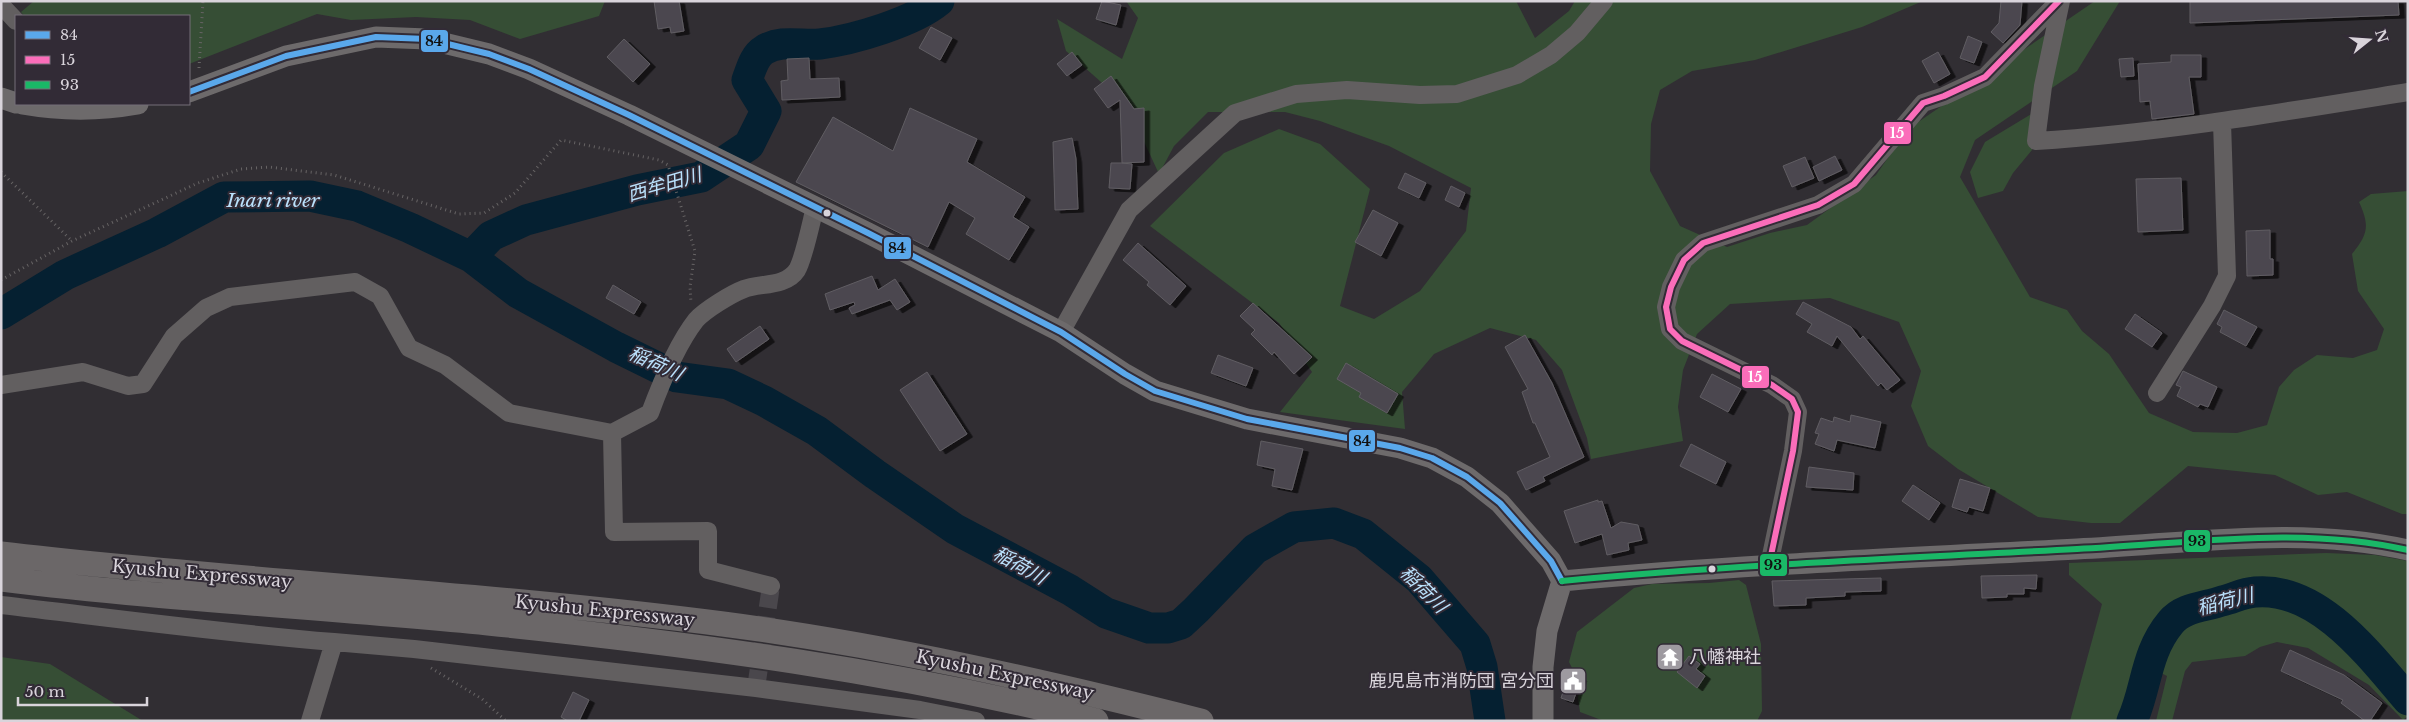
<svg xmlns="http://www.w3.org/2000/svg" width="2409" height="722" font-family="'Libre Baskerville','Noto Sans JP',serif">
<defs>
<filter id="shadow"><feDropShadow dx="5.5" dy="3" stdDeviation="0" flood-color="#0009"/></filter>
</defs>
<rect width="100%" height="100%" fill="#312e33"/>
<path fill="#364e35" d="M34,1H605L599,16L520,39L470,20L416,17L351,20L317,14L189,64V16H24L21,12Z
M1126,1H1516L1535,38L1569,11L1575,1H1923L1862,27L1755,60L1692,71L1660,90L1651,124L1650,171L1680,226L1727,247L1770,233L1807,225L1876,175L1908,129L2095,1H2120L2077,71L1975,140L1960,177L2030,297L2067,310L2082,331L2109,354L2149,413L2193,432L2237,433L2267,425L2279,387L2294,370L2317,355L2353,358L2377,350L2384,329L2358,291L2352,254C2368,234 2370,226 2359,202L2371,194L2408,191V514H2402L2347,492L2318,495L2275,475L2188,466L2120,523H2091L2038,517L1958,469L1928,446L1911,406L1921,371L1899,322L1830,298L1730,304L1697,334L1683,370L1678,407L1683,441L1591,459L1587,438L1562,370L1536,340L1490,328L1434,354L1402,392L1405,429L1280,412L1312,372L1279,323L1150,226L1224,153L1279,129L1320,144L1370,189L1340,306L1374,319L1420,291L1466,231L1471,188L1389,146L1320,121L1285,112H1208L1174,146L1159,174L1127,105L1066,51L1057,19L1122,59L1138,18Z
M2033,113L2032,150L2013,173L2003,191L1978,198L1970,172L1985,142Z
M2326,553L2375,555L2408,561V716L2403,720L2369,685L2308,648L2277,642L2260,647L2245,656L2192,662L2185,671L2172,721H2156L2167,676L2143,664L2135,721H2070L2102,604L2069,575V563Z
M1739,580L1746,585L1761,644L1762,711L1757,721H1604L1580,712L1578,698L1583,675L1573,670L1569,662L1577,632L1634,588L1652,584L1709,583Z
M1,657L50,664L143,721H1Z"/>
<g fill="none" stroke-linecap="round" stroke-linejoin="round">
<path stroke="#052031" stroke-width="31" d="M471,257L491,236L526,220L637,190L701,177L749,145L766,111L747,80C751,70 754,56 764,50C781,39 802,46 820,44C853,40 914,22 939,1
M1,314L65,275L157,233L224,197L310,196L357,206L410,228L471,257L518,293L616,347L677,377L728,384L764,401L817,431L875,474L955,529L1070,590L1106,613L1129,621L1149,628H1168L1181,624L1196,610L1255,549L1294,527L1334,523L1363,534L1419,579L1475,644L1482,667L1490,721
M2132,721C2147,688 2145,653 2171,622C2183,607 2205,607 2222,601C2234,598 2243,593 2255,592C2319,586 2371,657 2408,700"/>
</g>
<path fill="#4b4750" stroke="#605d62" filter="url(#shadow)" d="M654,1H679L684,31L671,33L670,27L658,29Z
M1102,1L1121,5L1116,25L1096,19Z
M2001,1H2022L2020,25L2003,43L1991,32L1999,23Z
M2190,1H2398L2399,15L2190,23Z
M931,27L952,38L940,60L919,48Z
M1968,36L1982,42L1974,63L1960,58Z
M624,39L650,64L633,82L607,57Z
M1072,52L1082,65L1067,76L1057,64Z
M1938,52L1950,74L1934,83L1922,61Z
M2171,55H2201V77H2189L2194,114L2152,119L2150,101L2140,102L2138,64L2171,62Z
M809,58L810,79L839,78L840,97L782,100L781,81L788,80L787,59Z
M2133,58L2134,76L2121,77L2119,59Z
M1111,76L1134,109L1144,108V162L1122,163L1132,164L1130,189L1109,188L1111,163H1122L1120,100L1108,108L1094,89Z
M910,108L977,139L967,162L1025,197L1013,217L1029,227L1009,260L966,234L975,218L949,202L928,247L796,182L833,117L893,151Z
M1072,138L1076,159L1078,209L1055,210L1053,142Z
M1835,156L1842,170L1819,181L1813,167Z
M1805,157L1814,178L1792,187L1783,166Z
M1405,173L1426,183L1419,198L1398,188Z
M2181,178L2183,230L2138,232L2136,179Z
M1451,186L1465,193L1459,207L1445,200Z
M1373,210L1398,223L1381,256L1355,242Z
M2270,230V259H2273V275L2247,276L2246,231Z
M1138,243L1186,286L1170,305L1147,285L1149,282L1123,260Z
M872,276L878,290L895,279L910,302L897,310L890,300L852,314L849,308L855,305L854,302L830,310L825,294Z
M613,285L641,302L634,314L606,298Z
M1803,302L1851,327L1860,339L1863,336L1900,380L1887,390L1881,383L1878,386L1837,336L1832,346L1807,332L1812,324L1796,314Z
M1253,303L1312,357L1294,374L1274,352L1272,355L1251,334L1255,330L1240,316Z
M2224,310L2257,327L2246,346L2220,332L2222,327L2217,324Z
M2135,314L2162,333L2152,347L2125,329Z
M760,326L769,339L736,362L727,349Z
M1525,335L1552,383L1584,457L1543,477L1545,481L1526,490L1517,472L1550,457L1535,423H1533L1522,392L1528,389L1505,347Z
M1218,355L1253,368L1246,386L1211,373Z
M1346,363L1398,394L1387,413L1359,397L1361,393L1337,379Z
M2183,371L2217,387L2208,407L2200,404L2198,407L2177,396L2181,387L2176,385Z
M927,372L967,434L940,451L900,390Z
M1712,374L1741,389L1728,412L1700,397Z
M1851,415L1881,422L1875,448L1837,440L1834,451L1815,444L1819,434L1815,433L1821,418L1833,422L1834,417L1850,422Z
M1261,441L1303,449L1292,490L1272,486L1275,469L1257,465Z
M1691,444L1726,462L1716,484L1680,466Z
M1809,467L1854,473L1853,490L1806,487Z
M1960,479L1990,488L1983,511L1969,507L1967,512L1952,507Z
M1913,485L1940,503L1929,520L1902,501Z
M1598,500V502L1602,501L1611,528L1621,522L1638,525L1642,540L1628,543L1629,550L1607,555L1602,534L1575,543L1564,511Z
M2037,575L2036,589L2024,588V594H2007V597L1982,598L1981,576Z
M1881,578V591L1845,592V596L1806,598V605L1774,606L1772,581Z
M2290,650L2344,675L2382,703L2370,721H2365L2341,703L2343,700L2281,671Z
M1689,656L1700,664L1696,669L1705,676L1697,688L1677,672Z
M1569,673L1581,678L1573,702L1561,698Z
M573,692L589,700L579,721H568L561,717Z"/>
<g fill="none" stroke-linecap="round" stroke-linejoin="round">
<path stroke="#4a474c" stroke-width="18" stroke-dasharray="18 9" stroke-linecap="butt" d="M756,688L771,586"/>
<path stroke="#676465" stroke-width="3" stroke-dasharray="1 4" stroke-linecap="butt" d="M199,68L203,1
M1,172L72,241
M1,280L72,241L198,183L241,169L269,167L334,175L459,214L484,213L515,193L561,140L659,160L668,165L695,251L690,287L691,303
M431,668L482,699L506,721"/>
<path stroke="#625f60" stroke-width="18" d="M2061,1L2043,86L2036,141C2161,133 2284,112 2408,92
M1,5L16,21
M1061,332L1129,210L1235,113L1296,94L1347,90L1420,95L1457,94L1517,75L1551,55L1577,33L1604,1
M1,385L83,372L128,386L143,384L174,336L206,308L230,297L355,282L380,296L409,348L445,365L509,413L612,433L650,413C660,386 678,343 696,320C705,310 731,294 744,289C760,283 786,287 797,270C804,258 811,223 815,207
M2157,393L2212,306L2227,276L2222,122
M612,433L614,532L708,531V570L771,586
M1769,565L1793,451L1798,412L1792,399L1772,385L1682,341L1670,329L1666,307L1671,287L1684,260L1703,243L1818,205L1854,184L1923,103L1944,96L1985,77L2059,1
M1,605C112,618 223,633 334,642
M310,721L334,642L414,649L756,688L920,710L976,721"/>
<path stroke="#6d6a6b" stroke-width="21" d="M189,92L286,56L376,37L427,39L489,54L529,69L629,115L868,233L1061,332L1125,374L1155,391L1247,419L1400,448L1432,458L1467,477L1500,503L1551,561L1562,581
M1,98L16,103
M22,104C62,111 99,111 138,104
M1562,581C1733,565 1905,558 2077,549C2186,544 2299,525 2408,550
M1543,721V667L1547,631L1562,581"/>
<path stroke="#6b6768" stroke-width="25" d="M1,554C241,582 483,593 723,624C884,645 1043,681 1201,721
M1,579C163,599 326,607 488,623C694,644 895,671 1096,721"/>
<g stroke="#322b36" stroke-width="10">
<path id="bus-1" d="M189,92L286,56L376,37L427,39L489,54L529,69L629,115L868,233L1061,332L1125,374L1155,391L1247,419L1400,448L1432,458L1467,477L1500,503L1551,561L1562,581"/>
</g>
<g stroke="#322b36" stroke-width="10">
<path id="bus-2" d="M1769,565L1793,451L1798,412L1792,399L1772,385L1682,341L1670,329L1666,307L1671,287L1684,260L1703,243L1818,205L1854,184L1923,103L1944,96L1985,77L2059,1"/>
</g>
<g stroke="#322b36" stroke-width="10">
<path id="bus-3" d="M1562,581C1733,565 1905,558 2077,549C2186,544 2299,525 2408,550"/>
</g>
<use href="#bus-1" stroke="#5aa8eb" stroke-width="6"/>
<use href="#bus-2" stroke="#fb6dba" stroke-width="6"/>
<use href="#bus-3" stroke="#1ab867" stroke-width="6"/>
</g>
<defs>
<g id="temple-square" transform="scale(1.4375)"><rect x="-9" y="-9" width="18" height="18" rx="4" fill="#9e9aa0" stroke="#322b36"/><path d="M0-6L5-2H3V0L6.5 2.5H4V6H1.5V3h-3V6H-4V2.5H-6.5L-3 0V-2H-5Z" fill="#fff"/></g>
<g id="civic-square" transform="scale(1.4375)"><rect x="-9" y="-9" width="18" height="18" rx="4" fill="#9e9aa0" stroke="#322b36"/><path d="M-.6-6.5H3V-4.5H.6V-3L4-1V1h2V6H-6V1h2V-1L-.6-3ZM-1.2 2.5V6h2.4V2.5Z" fill="#fff"/></g>
</defs>
<g fill-rule="evenodd">
<use href="#temple-square" x="1670" y="657"/>
<use href="#civic-square" x="1573" y="681"/>
</g>
<g fill="#d9d4db" stroke="#322b36" stroke-width="2">
<circle cx="827" cy="213" r="4.5"/>
<circle cx="1712" cy="569" r="4.5"/>
</g>
<g text-anchor="middle" stroke-width="4" stroke-linejoin="round" paint-order="stroke">
<g font-size="18" fill="#d9d4db" stroke="#322b36">
<text transform="translate(202 574) rotate(5)" y="6">Kyushu Expressway</text>
<text transform="translate(605 611) rotate(6)" y="6">Kyushu Expressway</text>
<text transform="translate(1005 675) rotate(12)" y="6">Kyushu Expressway</text>
</g>
<g font-size="18" fill="#d9d4db" stroke="#322b36" text-anchor="start">
<text x="1689" y="663">八幡神社</text>
<text x="1554" y="687" text-anchor="end">鹿児島市消防団 宮分団</text>
</g>
<g font-size="19" font-style="italic" fill="#bae1fc" stroke="#322b36">
<text transform="translate(664 184) rotate(-16)" y="7">西牟田川</text>
<text x="273" y="207">Inari river</text>
<text transform="translate(656 363) rotate(24)" y="7">稲荷川</text>
<text transform="translate(1020 565) rotate(29)" y="7">稲荷川</text>
<text transform="translate(1424 589) rotate(45)" y="7">稲荷川</text>
<text transform="translate(2225 601) rotate(-14)" y="7">稲荷川</text>
</g>
</g>
<g stroke="#322b36" stroke-width="2">
<rect x="420" y="29" width="29" height="24" rx="5" fill="#5aa8eb"/>
<rect x="1883" y="121" width="29" height="24" rx="5" fill="#fb6dba"/>
<rect x="883" y="236" width="29" height="24" rx="5" fill="#5aa8eb"/>
<rect x="1741" y="365" width="29" height="24" rx="5" fill="#fb6dba"/>
<rect x="1348" y="429" width="28" height="24" rx="5" fill="#5aa8eb"/>
<rect x="2183" y="529" width="28" height="24" rx="5" fill="#1ab867"/>
<rect x="1759" y="553" width="29" height="24" rx="5" fill="#1ab867"/>
</g>
<g font-size="14" text-anchor="middle" font-weight="bold" fill="#fff">
<text x="1897" y="138">15</text>
<text x="1755" y="382">15</text>
</g>
<g font-size="14" text-anchor="middle" font-weight="bold" fill="#111">
<text x="434" y="46">84</text>
<text x="897" y="253">84</text>
<text x="1362" y="446">84</text>
<text x="2197" y="546">93</text>
<text x="1773" y="570">93</text>
</g>
<rect width="2409" height="722" fill="none" stroke="#d9d4db" stroke-width="5"/>
<rect x="15" y="15" width="175" height="90" fill="#322b36" stroke="#756f78"/>
<rect x="25" y="31" width="25" height="8" fill="#5aa8eb" stroke="#756f78"/>
<text x="60" y="40" font-size="15" fill="#d9d4db">84</text>
<rect x="25" y="56" width="25" height="8" fill="#fb6dba" stroke="#756f78"/>
<text x="60" y="65" font-size="15" fill="#d9d4db">15</text>
<rect x="25" y="81" width="25" height="8" fill="#1ab867" stroke="#756f78"/>
<text x="60" y="90" font-size="15" fill="#d9d4db">93</text>
<g transform="translate(2369 40) rotate(73)" stroke="#322b36" stroke-width="4" paint-order="stroke">
<path d="M0-4L9 19L0 12L-9 19Z" fill="#d9d4db"/>
<text y="-8" font-size="14" font-weight="bold" text-anchor="middle" fill="#d9d4db">N</text>
</g>
<path d="M18 697v8h129v-8" fill="none" stroke="#d9d4db" stroke-width="2.5"/>
<text x="25" y="697" font-size="15" fill="#d9d4db" stroke="#322b36" stroke-width="4" paint-order="stroke">50 m</text>
</svg>
